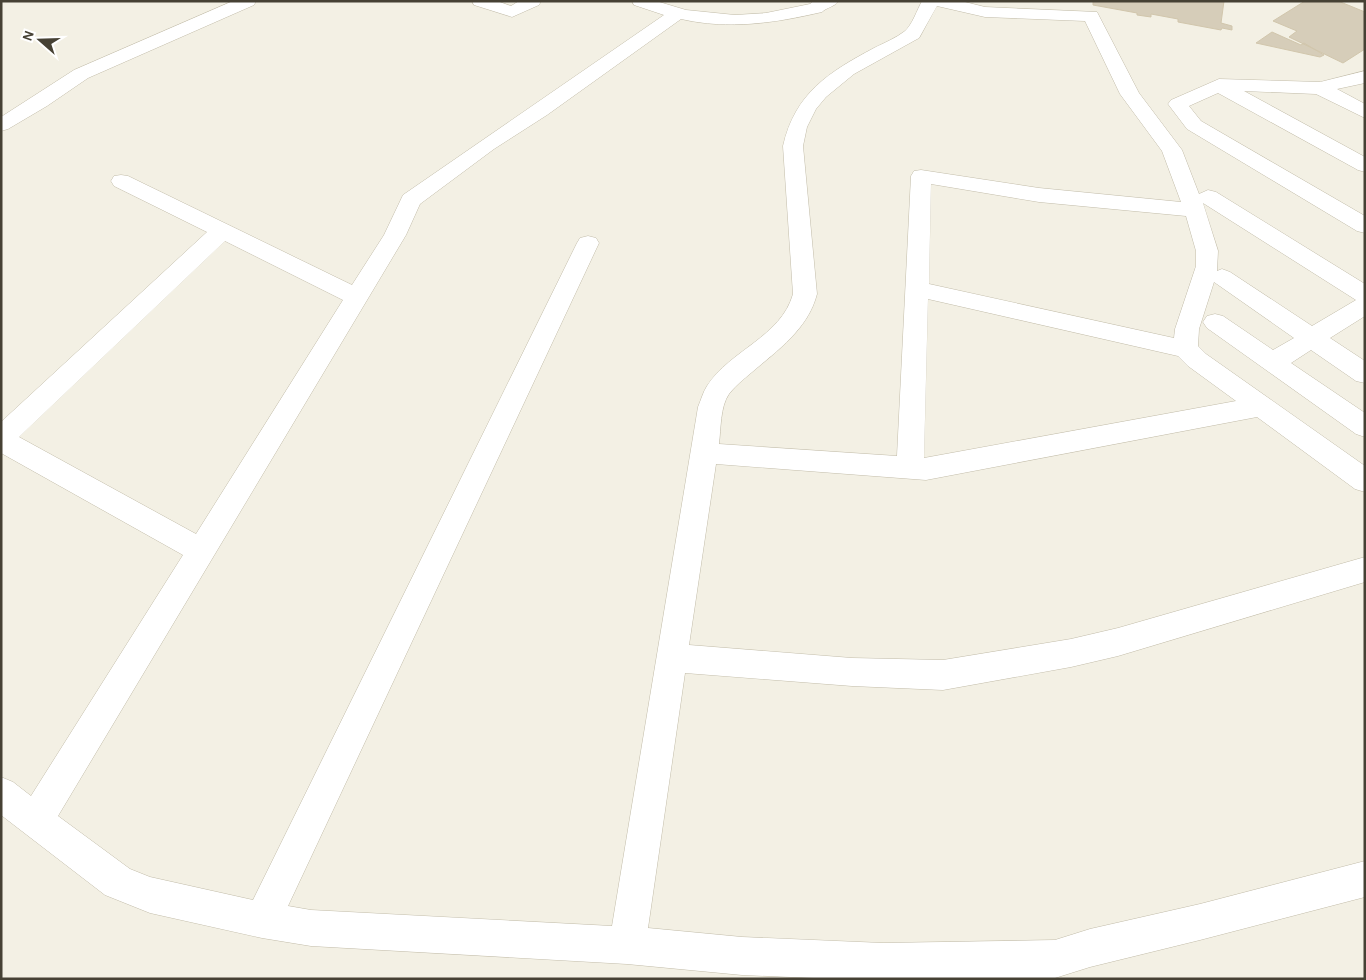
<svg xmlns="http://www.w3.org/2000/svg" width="1366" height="980" font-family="Karla,sans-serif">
<rect width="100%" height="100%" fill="#f3f0e4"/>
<path fill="#d6cdb9" stroke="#d1c6ac" d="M1093,1H1224L1221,23L1232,26V30L1222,28L1221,30L1178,22V19L1151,14V17L1137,15V13L1093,5Z
M1305,1H1338L1365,12V49L1343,63L1289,37L1297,31L1273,21Z
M1272,32L1301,45L1304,43L1324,55L1320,57L1256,43Z"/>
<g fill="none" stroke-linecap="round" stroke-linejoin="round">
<g stroke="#c2bca9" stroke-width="1">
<path id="minor" d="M233,1H256L254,5L88,78L47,106L8,129L1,131V117L74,70Z
M472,1H497L511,6L519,1H541L539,5L512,17L474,5Z
M632,1H656L686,10L735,15L766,13L810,4L813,1H838C835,7 827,7 822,12C775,23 729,30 681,19L547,115L494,149L420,204L406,235L58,816L130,869L150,877L253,900L577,243L580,238L588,236L596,238L599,243L288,906L311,910L612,926L698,407C701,400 703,392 707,386C730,350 781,337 793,294L783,146C795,93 829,72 874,48C884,43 896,38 905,31C912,25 917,10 922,1H961L985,7L1097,12L1139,93L1182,150L1199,194L1208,190L1216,192L1365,284V316L1330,338L1365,361V383L1356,381L1311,350L1291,363L1365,413V437L1356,434L1207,328L1203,322L1207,316L1215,314L1223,316L1273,350L1294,338L1214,282L1199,329L1198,346L1206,354L1365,466V492L1355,489L1257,417L926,480L716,464L689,645L852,658L943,660L1071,639L1118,628L1365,557V582L1118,656L1071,667L943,690L852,686L685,673L648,928L742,937L883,943L1055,940L1090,929L1200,904L1365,861V897L1200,940L1090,967L1055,978L837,979L742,975L627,964L311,946L262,938L150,913L105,895L1,815V777L13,782L31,796L183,555L1,453V422L207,232L114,186L111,181L114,176L121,175L128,176L352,285L384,235L403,195L664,15L634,5ZM937,6L985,17L1085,21L1120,94L1162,151L1181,202L1039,188L921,170L914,171L911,176L897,456L719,444C721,429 720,407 729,394C735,386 744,379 751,373C778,350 808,329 817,294L803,146L807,127L816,109L826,97L854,74L919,38ZM931,184L1039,202L1186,216L1196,251V266L1175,329L1174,338L929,284ZM1203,203L1356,300L1312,326L1230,272L1222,269L1217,271L1218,251ZM225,241L343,300L196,534L19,437ZM928,299L1178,356L1188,366L1236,401L924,458Z
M1365,71V83L1337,89L1365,104V118L1316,94L1244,91L1365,157V172L1358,170L1218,93L1189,106L1201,121L1365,216V233L1357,231L1187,129L1168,104L1171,100L1219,79L1320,82Z"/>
</g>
<use href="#minor" fill="#fff" fill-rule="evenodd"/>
</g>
<rect width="1366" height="980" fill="none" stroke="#464134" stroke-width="5"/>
<g transform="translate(40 40) rotate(290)" stroke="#ffffff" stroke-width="4" paint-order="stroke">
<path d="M0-4L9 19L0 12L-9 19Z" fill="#464134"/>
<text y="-8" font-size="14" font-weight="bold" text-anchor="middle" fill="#464134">N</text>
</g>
</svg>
